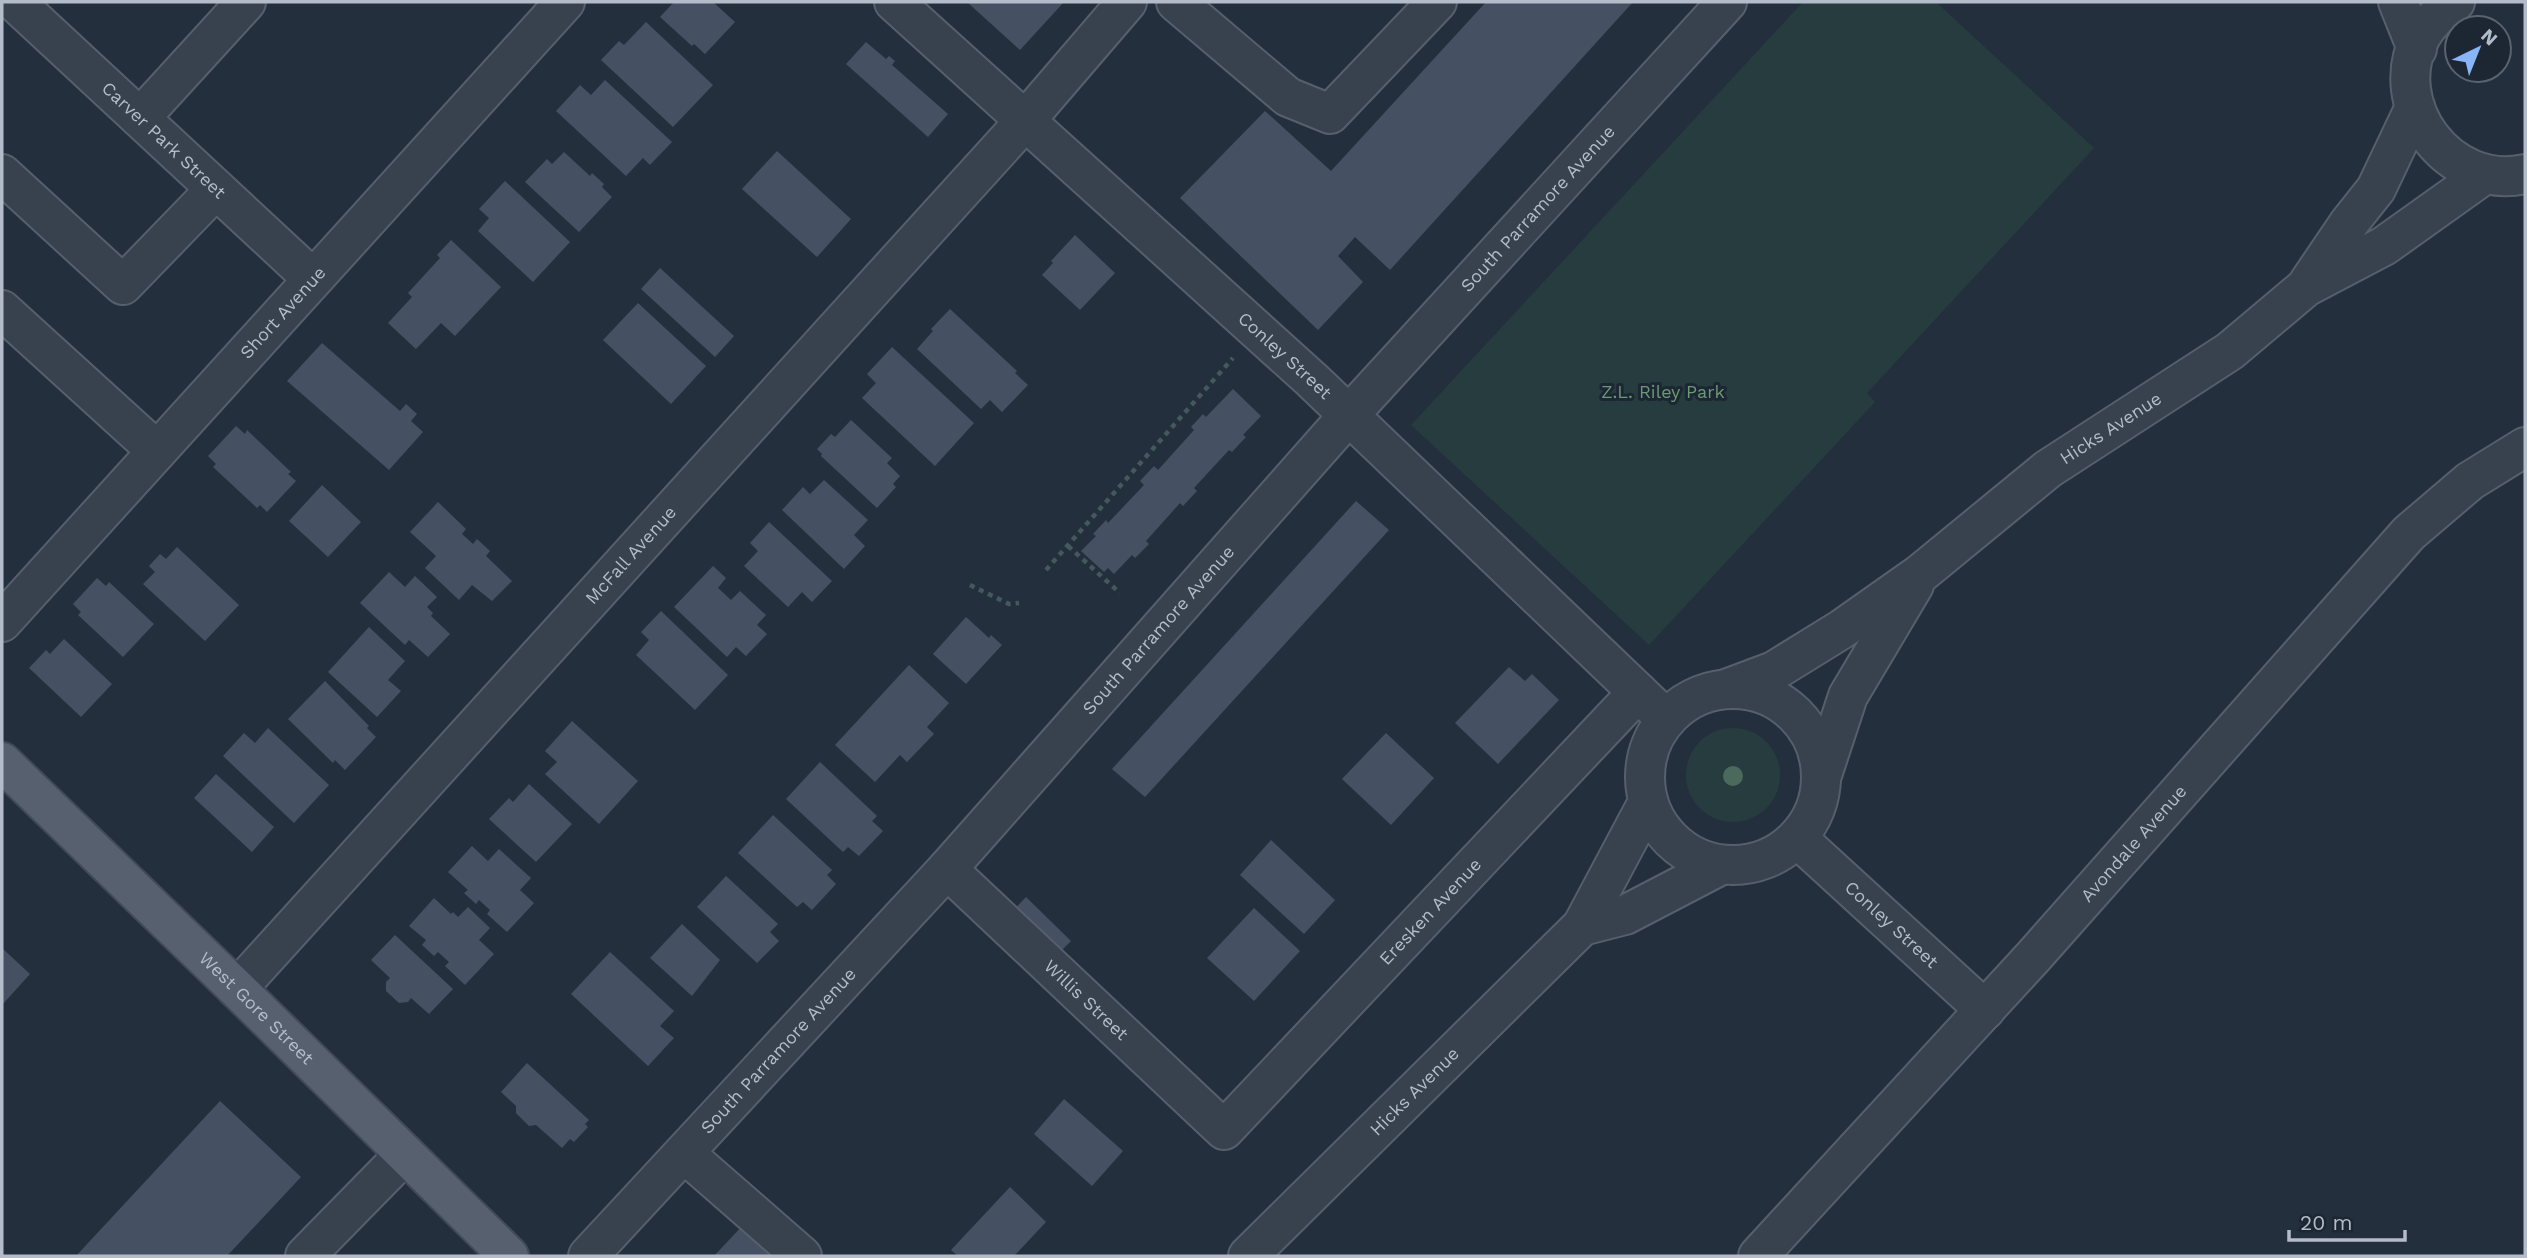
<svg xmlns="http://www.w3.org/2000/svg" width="2527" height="1258" font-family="'Work Sans',sans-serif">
<rect width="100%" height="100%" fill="#242f3e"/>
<path fill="#263c3f" d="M1803,2H1936L2094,148L1867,393L1875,402L1649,645L1411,425Z
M1686 775a47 47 0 1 1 94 0a47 47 0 1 1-94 0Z"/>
<path fill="#455162" d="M674,2H713L735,22L705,54L694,44L692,46L660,17Z
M967,2H1064L1020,50Z
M1486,2H1633L1390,270L1355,237L1338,256L1363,282L1318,330L1180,198L1265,111L1331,171Z
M646,22L713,85L673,127L601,60L619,41L624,45Z
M866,42L886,59L889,56L895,61L892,65L948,114L928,137L846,64Z
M605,80L672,142L650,165L643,158L626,176L556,111L580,85L591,95Z
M777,151L851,219L817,257L742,189Z
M564,152L590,176L592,173L604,184L602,187L612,197L579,232L525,182L547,159L552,164Z
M505,181L570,242L533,282L478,231L489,218L479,209Z
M1075,235L1115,273L1080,310L1042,275L1053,263L1051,261Z
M451,240L501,287L455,336L441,323L416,349L388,323L412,297L408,293L440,258L437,255Z
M660,268L734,336L715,357L641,289Z
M638,303L706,366L671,404L603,340Z
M950,309L1017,371L1015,373L1028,385L1002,412L990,400L981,409L917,349L933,331L931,329Z
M322,343L400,411L406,404L417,414L411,421L423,432L389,470L287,381Z
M892,347L974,423L935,466L862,398L876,383L867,374Z
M1233,389L1261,416L1243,435L1246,437L1232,452L1229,450L1194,488L1197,491L1183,506L1180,503L1146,541L1149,544L1135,558L1132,555L1114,574L1108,568L1104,572L1081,551L1096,536L1093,534L1106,520L1108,523L1144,485L1140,481L1154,466L1158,470L1194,430L1191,427L1203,414L1206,417Z
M851,420L892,458L887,463L900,476L893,484L896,487L877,508L821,456L822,454L817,449L831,434L835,437Z
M236,426L245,434L247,430L291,472L288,474L296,481L267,512L260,505L257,508L213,467L216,464L208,456Z
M824,480L868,520L854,535L865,546L844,569L782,510L803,487L810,494Z
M322,485L361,522L328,557L289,521Z
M1356,501L1389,530L1145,797L1112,769Z
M438,502L466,529L462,534L473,544L477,539L490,551L486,556L512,581L492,601L472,585L459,600L425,568L436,556L410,532Z
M769,522L832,581L812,602L802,592L788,607L744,566L758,551L750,543Z
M177,547L239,605L205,641L143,584L155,572L149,566L160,554L166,559Z
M713,566L726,578L718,588L731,600L740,591L766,615L757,625L767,634L746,656L736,647L727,657L674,607Z
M389,572L405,587L415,576L437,597L427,607L433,613L431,616L450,634L428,657L409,640L405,645L360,603Z
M97,578L106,586L109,582L154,624L123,657L78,615L81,612L73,604Z
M661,611L728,675L695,710L636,655L649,640L641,632Z
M966,617L989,638L991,635L1002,645L966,684L933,654Z
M369,627L405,661L388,680L401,691L377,717L328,672Z
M64,639L112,684L81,717L29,668L46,650L50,654Z
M909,665L949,703L927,727L934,734L907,762L900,755L875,782L835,745Z
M1509,667L1525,681L1532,674L1559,700L1498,764L1455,723Z
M325,681L369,726L367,728L376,737L345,770L335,760L333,763L288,719Z
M572,721L638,781L599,824L545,774L557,762L545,751Z
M268,728L329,785L294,823L223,756L244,733L255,743Z
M1386,733L1434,778L1391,825L1342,779Z
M820,762L877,816L872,821L883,831L859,856L848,847L843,852L786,799Z
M216,774L274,827L252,852L194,798Z
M529,784L572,824L536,862L489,819L509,798L513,802Z
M773,815L832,870L827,875L836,884L812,910L803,902L797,907L738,853Z
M1271,840L1335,900L1304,934L1240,875Z
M472,846L488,861L499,849L531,878L520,890L534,903L507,932L487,914L490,910L479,900L476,904L464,893L468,890L448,872Z
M726,876L778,924L770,932L779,941L757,963L697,907Z
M1026,897L1071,941L1051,961L1006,918Z
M434,898L451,914L453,912L458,917L468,907L490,928L479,940L494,954L465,985L445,966L449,962L438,952L434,956L422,945L426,940L409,926Z
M1254,908L1300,951L1254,1001L1207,958Z
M682,924L720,960L692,996L650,958Z
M395,935L453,989L429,1014L411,998L408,1002L399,1003L386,991V982L390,978L371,960Z
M2,948L30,974L2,1005Z
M610,952L674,1011L660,1026L674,1038L648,1066L571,994Z
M527,1063L589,1120L585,1124L588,1127L574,1142L570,1139L562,1148L536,1125L529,1126L516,1113V1106L501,1092Z
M1064,1099L1123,1151L1092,1186L1034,1134Z
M220,1101L301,1177L227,1256H76Z
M1010,1187L1046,1222L1014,1256H958L951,1250Z
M744,1224L779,1256H714Z"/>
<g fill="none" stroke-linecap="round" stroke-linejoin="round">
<g stroke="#565f6c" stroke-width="42">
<g id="minor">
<path id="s1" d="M15,2L313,279"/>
<path id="s2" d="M894,2L1312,380L1666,719"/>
<path d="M1176,2L1288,97L1330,114L1437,2"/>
<path d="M2398,2L2417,49"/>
<path d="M2455,2C2442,11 2429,22 2421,36C2384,105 2449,191 2525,174"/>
<path d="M140,118L246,2"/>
<path d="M2,174L123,285L216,189"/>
<path d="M2309,282L2349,223L2376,189L2415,107"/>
<path d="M2,310L157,451"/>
<path id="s3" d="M2,622L565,2"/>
<path id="s4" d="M1726,689L1774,671L1842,629L1920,574L2048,469L2230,351L2306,287L2384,246L2485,174"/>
<circle cx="1733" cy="777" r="88"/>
<path d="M1821,778L1848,696L1914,585"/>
<path id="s5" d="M1797,838L1985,1010"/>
<path id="s6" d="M947,869L1224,1130L1638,692"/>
<path d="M1582,926L1625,915L1721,865"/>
<path id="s7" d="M237,989L1024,122L1127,2"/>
<path d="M684,1153L802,1256"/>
<path d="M305,1256L405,1154"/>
<path id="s8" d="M588,1256L947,869L1348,416L1727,2"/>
<path id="s9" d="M1248,1256L1582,926L1648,802"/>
<path id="s10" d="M1758,1256L2034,956L2409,533L2470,481L2525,447"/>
</g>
</g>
<g stroke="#414a57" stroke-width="42">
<g id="major">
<path id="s11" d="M2,762L237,989L509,1256"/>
</g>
</g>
<path stroke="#44595c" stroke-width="4.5" stroke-dasharray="5 5" stroke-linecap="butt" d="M1068,546L1120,593
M1046,570L1233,358
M970,585L1009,604L1019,603"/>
<use href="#minor" stroke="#38414e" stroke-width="38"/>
<use href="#major" stroke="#56606e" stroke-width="38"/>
</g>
<circle fill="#4b6a5d" cx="1733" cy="776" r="10"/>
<g text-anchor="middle" stroke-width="6" stroke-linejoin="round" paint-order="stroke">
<g font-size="18" fill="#b4bcc9" stroke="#1d2633">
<text dy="6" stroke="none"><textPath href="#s1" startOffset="203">Carver Park Street</textPath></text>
<text dy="6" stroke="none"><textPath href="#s8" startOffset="1414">South Parramore Avenue</textPath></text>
<text dy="6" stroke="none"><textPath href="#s3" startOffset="418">Short Avenue</textPath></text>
<text dy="6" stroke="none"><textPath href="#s2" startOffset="527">Conley Street</textPath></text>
<text dy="6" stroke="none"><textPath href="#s4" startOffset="467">Hicks Avenue</textPath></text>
<text dy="6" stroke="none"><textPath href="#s7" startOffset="586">McFall Avenue</textPath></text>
<text dy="6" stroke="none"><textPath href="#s8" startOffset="847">South Parramore Avenue</textPath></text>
<text dy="6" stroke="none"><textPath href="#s10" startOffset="558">Avondale Avenue</textPath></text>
<text dy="6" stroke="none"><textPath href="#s6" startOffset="681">Eresken Avenue</textPath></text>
<text dy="6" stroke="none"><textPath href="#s5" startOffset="128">Conley Street</textPath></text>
<text dy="6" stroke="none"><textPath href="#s6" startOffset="191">Willis Street</textPath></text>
<text dy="6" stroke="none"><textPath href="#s11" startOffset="354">West Gore Street</textPath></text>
<text dy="6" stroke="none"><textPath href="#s8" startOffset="280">South Parramore Avenue</textPath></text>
<text dy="6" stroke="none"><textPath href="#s9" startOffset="234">Hicks Avenue</textPath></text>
</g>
<g font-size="18" fill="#6b9a76" stroke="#1d2633">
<text x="1663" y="398">Z.L. Riley Park</text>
</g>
</g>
<rect width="2527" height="1258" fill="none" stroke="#b4bcc9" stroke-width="7"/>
<g transform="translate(2478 49) rotate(43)"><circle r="33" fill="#1d2633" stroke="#59626f" stroke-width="2"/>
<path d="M0-5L12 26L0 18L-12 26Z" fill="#8ab4f8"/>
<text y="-10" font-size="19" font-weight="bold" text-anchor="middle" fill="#b4bcc9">N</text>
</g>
<path d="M2289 1230v10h116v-10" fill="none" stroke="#b4bcc9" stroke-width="3.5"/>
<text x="2300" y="1230" font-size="21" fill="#b4bcc9" stroke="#1d2633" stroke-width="5" paint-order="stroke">20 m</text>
</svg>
